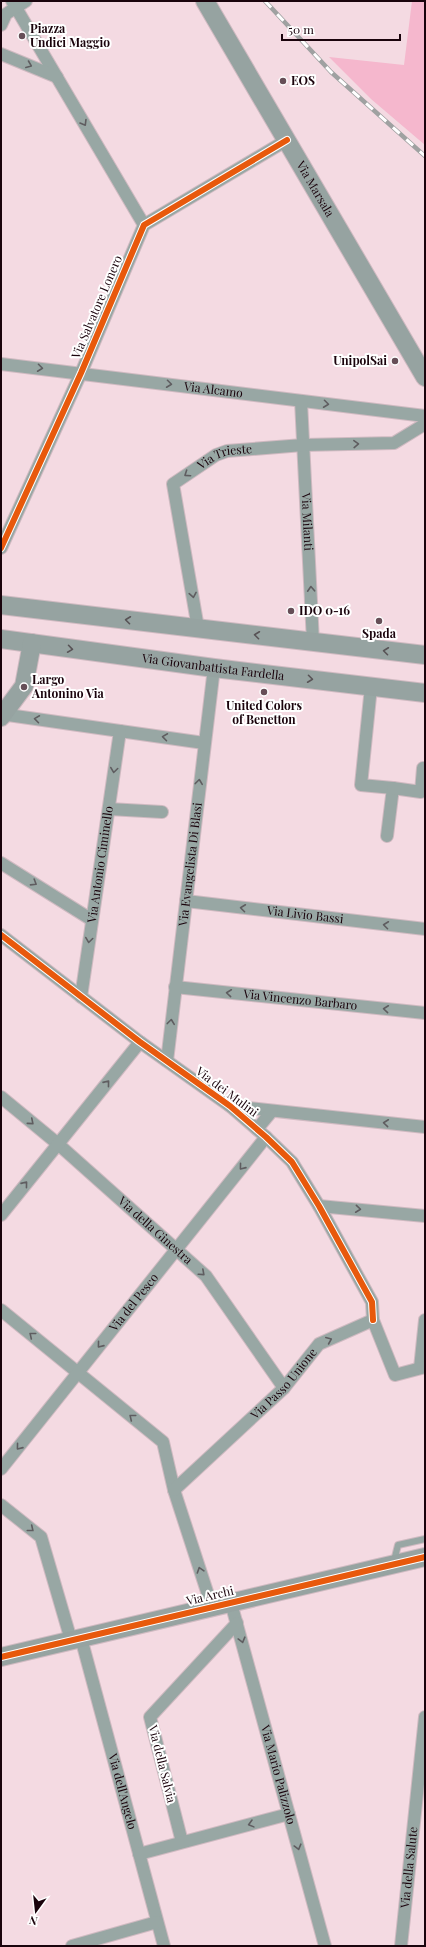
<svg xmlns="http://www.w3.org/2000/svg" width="426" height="1947" font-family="'Playfair Display',serif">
<rect width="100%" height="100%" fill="#f4dae2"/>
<path fill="#f5b7cd" d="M412,1H425V145L371,99L329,57L404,65Z"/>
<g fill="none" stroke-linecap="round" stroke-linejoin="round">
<g stroke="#cfbac1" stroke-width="8">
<path id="lane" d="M394,1561L398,1545L425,1539"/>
</g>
<g stroke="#cfbac1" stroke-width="14">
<g id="street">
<path d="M12,1L144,225"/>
<path d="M1,25L6,14L26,1"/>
<path d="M1,54L57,77"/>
<path id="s1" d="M1,364L425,416"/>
<path id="s2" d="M301,401L313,642"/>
<path d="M1,548L81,373L144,225L287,140"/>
<path id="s3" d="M198,628L173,484L216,455L227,451L303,445L394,443L425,424"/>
<path d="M371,687L361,785L393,788L387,836"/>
<path d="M1,714L204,743"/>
<path d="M393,788L421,792L423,768"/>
<path d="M109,809L162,812"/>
<path d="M1,863L92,920"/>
<path id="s4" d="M186,901L425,929"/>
<path d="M1,935L140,1042L230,1106L266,1137L292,1162L319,1206L372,1302L373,1320"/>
<path id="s5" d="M175,987L425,1013"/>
<path id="s6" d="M81,997L120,731"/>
<path id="s7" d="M167,1061L214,668"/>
<path id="s8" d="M1,1097L58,1144L206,1276L284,1388"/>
<path d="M230,1106L425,1127"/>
<path d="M257,1129L272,1111"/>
<path d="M319,1206L425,1216"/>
<path d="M1,1215L140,1042"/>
<path d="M1,1310L163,1442L174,1490L212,1607"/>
<path d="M420,1368L425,1320"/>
<path id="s9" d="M1,1469L266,1137"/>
<path id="s10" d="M174,1490L284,1388L319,1344L373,1320L395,1375L425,1367"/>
<path d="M1,1505L41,1537L71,1640"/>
<path id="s11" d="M231,1603L325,1946"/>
<path id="s12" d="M81,1638L164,1946"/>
<path d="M182,1842L150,1717L237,1623"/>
<path d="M139,1854L289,1814"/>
<path d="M72,1946L157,1922"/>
<path id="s13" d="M401,1946L425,1717"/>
</g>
</g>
<g stroke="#cfbac1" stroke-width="20">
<g id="secondary">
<path id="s14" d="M205,1L425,377"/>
<path d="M1,605L425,655"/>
<path id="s15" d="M1,639L214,668L425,693"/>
<path d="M1,717L24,686L32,643"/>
<path d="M1,1657L425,1557"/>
</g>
</g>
<use href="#lane" stroke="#98a7a4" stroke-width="6"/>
<use href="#street" stroke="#98a7a4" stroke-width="12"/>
<use href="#secondary" stroke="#96a3a1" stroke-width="18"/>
<g stroke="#9fa1a1" stroke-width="4.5">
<path id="rail" d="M265,1L331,72L425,156"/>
</g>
<use href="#rail" stroke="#fff" stroke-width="3" stroke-dasharray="9" stroke-linecap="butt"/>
<g stroke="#fff" stroke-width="8">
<path id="cycleway" d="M1,548L81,373L144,225L287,140
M1,935L140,1042L230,1106L266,1137L292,1162L319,1206L372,1302L373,1320
M1,1657L425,1557"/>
</g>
<use href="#cycleway" stroke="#e8590c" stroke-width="6"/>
</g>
<defs><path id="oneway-chevron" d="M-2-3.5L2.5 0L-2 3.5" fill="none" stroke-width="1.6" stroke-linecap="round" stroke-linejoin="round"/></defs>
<g stroke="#5f5d60">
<use href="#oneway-chevron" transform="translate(29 65) rotate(22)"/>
<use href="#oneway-chevron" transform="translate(84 123) rotate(59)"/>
<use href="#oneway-chevron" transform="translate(40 368) rotate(7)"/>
<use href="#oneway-chevron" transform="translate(169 384) rotate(7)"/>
<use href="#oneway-chevron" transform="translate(326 404) rotate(7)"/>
<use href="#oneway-chevron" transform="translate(356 444) rotate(-2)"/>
<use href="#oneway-chevron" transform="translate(187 474) rotate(146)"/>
<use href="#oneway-chevron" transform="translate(311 589) rotate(-93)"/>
<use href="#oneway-chevron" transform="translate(193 595) rotate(80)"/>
<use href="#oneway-chevron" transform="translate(37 719) rotate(-172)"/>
<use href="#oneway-chevron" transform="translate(165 737) rotate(-172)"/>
<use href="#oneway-chevron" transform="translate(114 770) rotate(98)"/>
<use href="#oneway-chevron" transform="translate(199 782) rotate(-83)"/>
<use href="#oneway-chevron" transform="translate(34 883) rotate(32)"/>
<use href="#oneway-chevron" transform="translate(243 908) rotate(-173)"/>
<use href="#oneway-chevron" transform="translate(386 925) rotate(-173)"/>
<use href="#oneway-chevron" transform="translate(89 940) rotate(98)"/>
<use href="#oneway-chevron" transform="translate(229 993) rotate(-174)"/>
<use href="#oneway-chevron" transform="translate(386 1009) rotate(-174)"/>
<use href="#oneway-chevron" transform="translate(171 1022) rotate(-83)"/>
<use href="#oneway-chevron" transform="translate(107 1083) rotate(-51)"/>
<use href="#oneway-chevron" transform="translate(31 1122) rotate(40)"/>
<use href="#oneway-chevron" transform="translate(386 1123) rotate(-174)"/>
<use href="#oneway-chevron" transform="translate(242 1167) rotate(129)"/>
<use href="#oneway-chevron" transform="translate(25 1184) rotate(-51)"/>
<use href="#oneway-chevron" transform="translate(358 1209) rotate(6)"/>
<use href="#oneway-chevron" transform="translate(202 1273) rotate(42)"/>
<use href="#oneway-chevron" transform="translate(32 1335) rotate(-141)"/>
<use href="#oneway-chevron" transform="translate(329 1340) rotate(-23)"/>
<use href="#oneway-chevron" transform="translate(100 1345) rotate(129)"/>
<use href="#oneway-chevron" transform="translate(132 1417) rotate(-141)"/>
<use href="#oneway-chevron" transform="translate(19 1447) rotate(129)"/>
<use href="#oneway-chevron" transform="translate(31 1529) rotate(39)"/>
<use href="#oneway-chevron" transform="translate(200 1570) rotate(-108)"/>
<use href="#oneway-chevron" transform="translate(242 1640) rotate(75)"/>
<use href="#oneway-chevron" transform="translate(251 1824) rotate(165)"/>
<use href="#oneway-chevron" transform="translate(298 1847) rotate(75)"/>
</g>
<g stroke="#585356">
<use href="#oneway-chevron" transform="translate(128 620) rotate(-173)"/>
<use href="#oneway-chevron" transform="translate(257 635) rotate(-173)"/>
<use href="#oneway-chevron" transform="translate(70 649) rotate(8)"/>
<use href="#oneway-chevron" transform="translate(386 651) rotate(-173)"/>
<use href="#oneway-chevron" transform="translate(310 679) rotate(7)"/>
</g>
<g fill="#664e57" stroke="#fff" stroke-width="1.5">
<circle cx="22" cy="36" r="4"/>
<circle cx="283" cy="81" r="4"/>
<circle cx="395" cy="361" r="4"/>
<circle cx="291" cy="611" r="4"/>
<circle cx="379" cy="621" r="4"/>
<circle cx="24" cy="687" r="4"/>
<circle cx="264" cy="692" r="4"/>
</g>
<g text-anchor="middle" stroke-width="4" stroke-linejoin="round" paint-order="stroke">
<g font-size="12" font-weight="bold" fill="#1a030c" stroke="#fff" text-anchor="start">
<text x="30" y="33">Piazza<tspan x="30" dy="14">Undici Maggio</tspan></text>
<text x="291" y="85">EOS</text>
<text x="387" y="365" text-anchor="end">UnipolSai</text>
<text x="299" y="615">IDO 0-16</text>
<text x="379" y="638" text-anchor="middle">Spada</text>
<text x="32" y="684">Largo<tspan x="32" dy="14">Antonino Via</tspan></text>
<text x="264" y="710" text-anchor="middle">United Colors<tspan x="264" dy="14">of Benetton</tspan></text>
</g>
<g font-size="12" fill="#1a030c" stroke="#fff">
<text dy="4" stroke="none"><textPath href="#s14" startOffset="218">Via Marsala</textPath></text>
<text transform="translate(97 307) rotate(-67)" y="4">Via Salvatore Lonero</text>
<text dy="4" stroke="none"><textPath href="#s1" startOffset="214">Via Alcamo</textPath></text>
<text dy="4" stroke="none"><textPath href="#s3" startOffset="206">Via Trieste</textPath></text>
<text dy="4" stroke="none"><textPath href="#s2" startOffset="121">Via Milanti</textPath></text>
<text dy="4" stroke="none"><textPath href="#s15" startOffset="214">Via Giovanbattista Fardella</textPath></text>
<text dy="4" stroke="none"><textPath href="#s6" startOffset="134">Via Antonio Ciminello</textPath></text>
<text dy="4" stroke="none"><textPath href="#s7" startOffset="198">Via Evangelista Di Blasi</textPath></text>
<text dy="4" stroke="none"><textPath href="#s4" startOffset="120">Via Livio Bassi</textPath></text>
<text dy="4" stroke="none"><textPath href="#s5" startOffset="126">Via Vincenzo Barbaro</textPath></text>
<text transform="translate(227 1092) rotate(37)" y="4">Via dei Mulini</text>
<text dy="4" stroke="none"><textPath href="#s8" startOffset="204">Via della Ginestra</textPath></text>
<text dy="4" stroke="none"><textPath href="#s9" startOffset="213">Via del Pesco</textPath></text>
<text dy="4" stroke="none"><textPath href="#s10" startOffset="153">Via Passo Unione</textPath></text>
<text transform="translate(210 1596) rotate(-13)" y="4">Via Archi</text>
<text transform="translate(162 1764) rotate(76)" y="4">Via della Salvia</text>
<text dy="4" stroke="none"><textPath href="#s11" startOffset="178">Via Mario Palizzolo</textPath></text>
<text dy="4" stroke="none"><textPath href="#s12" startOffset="159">Via dell'Angelo</textPath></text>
<text dy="4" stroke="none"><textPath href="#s13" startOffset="79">Via della Salute</textPath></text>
</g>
</g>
<rect width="426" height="1947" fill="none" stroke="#1a030c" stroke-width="4"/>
<g transform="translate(36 1911) rotate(195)" stroke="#ffffff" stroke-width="3" paint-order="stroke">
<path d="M0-3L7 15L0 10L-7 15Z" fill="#1a030c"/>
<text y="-6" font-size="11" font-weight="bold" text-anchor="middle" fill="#1a030c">N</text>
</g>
<path d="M282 34v6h118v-6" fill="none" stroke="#1a030c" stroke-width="2"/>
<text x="288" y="34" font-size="12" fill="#1a030c" stroke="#ffffff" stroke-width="3" paint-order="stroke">50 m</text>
</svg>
